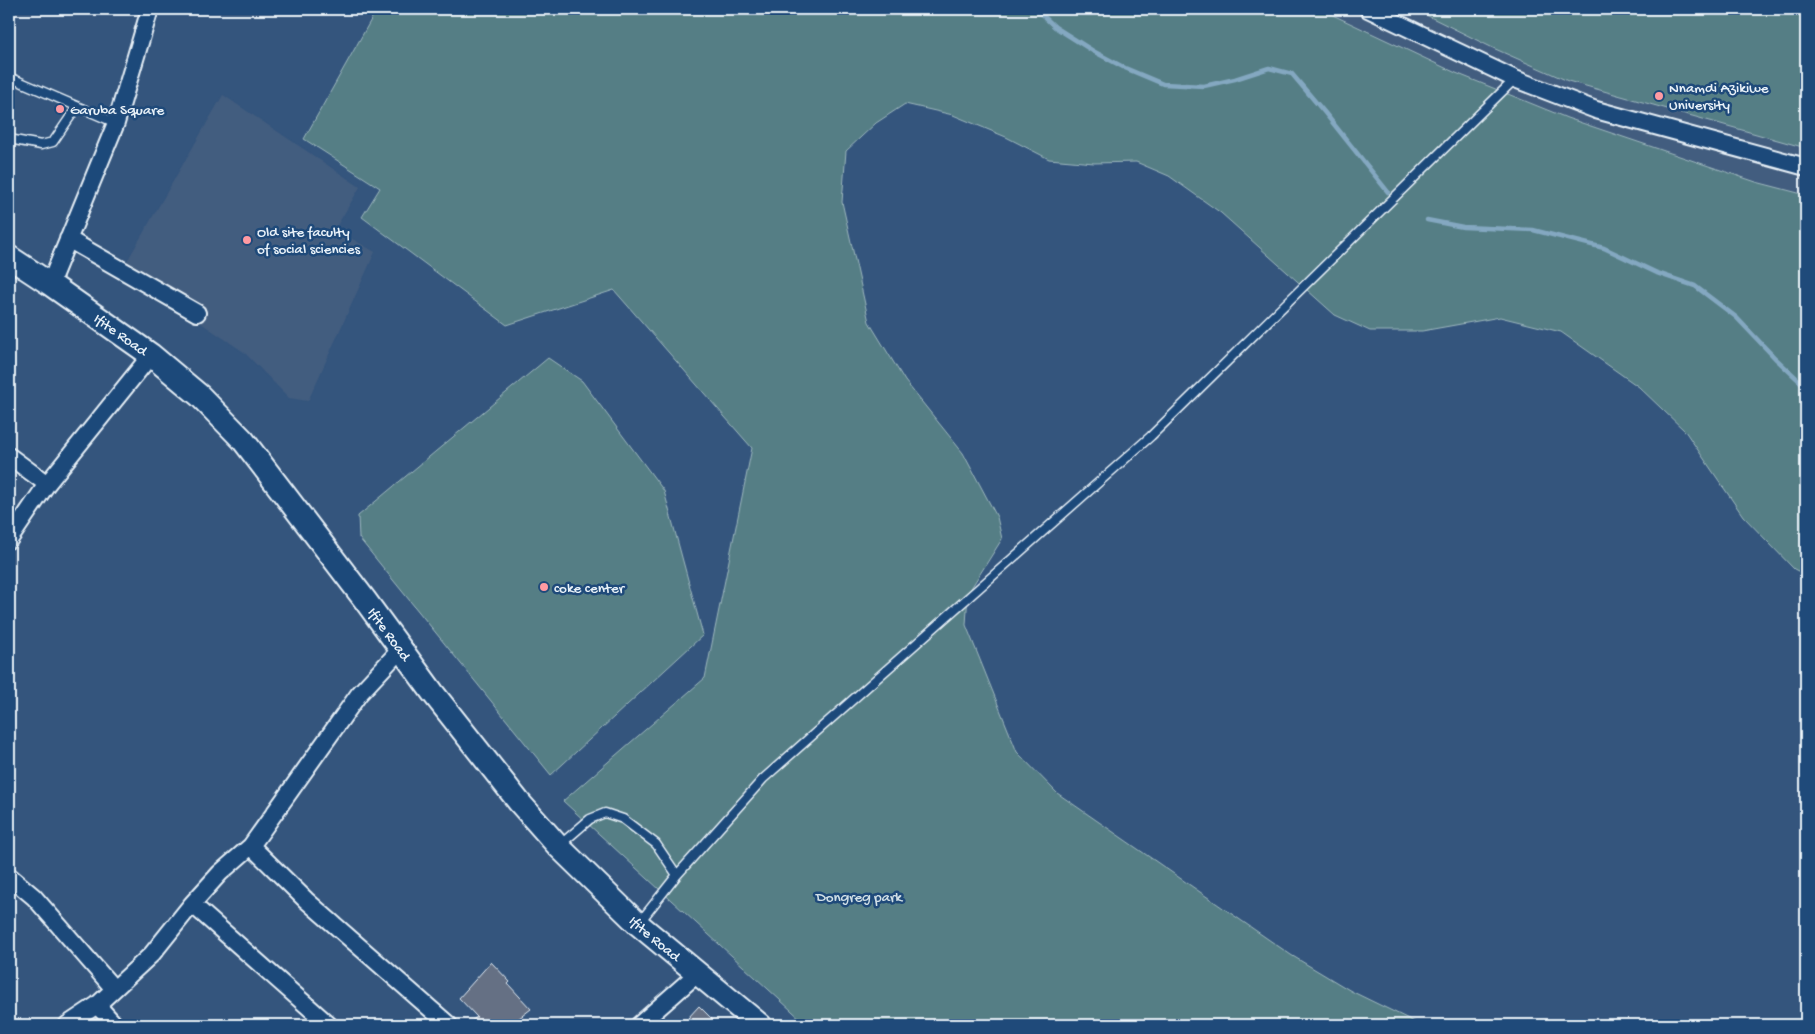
<svg xmlns="http://www.w3.org/2000/svg" width="1815" height="1034" font-family="'Gochi Hand',sans-serif">
<rect width="100%" height="100%" fill="#34557d"/>
<filter id="ink" filterUnits="userSpaceOnUse"><feTurbulence type="fractalNoise" baseFrequency=".02" numOctaves="2"/><feDisplacementMap in="SourceGraphic" scale="10" xChannelSelector="R" yChannelSelector="G"/><feConvolveMatrix kernelMatrix="1 2 1 2 8 2 1 2 1" color-interpolation-filters="sRGB"/></filter>
<g filter="url(#ink)">
<path fill="#435d7f" d="M1320,9H1806V195L1756,182L1567,118L1456,73Z
M223,95L360,187L335,229L375,252L308,401L289,398L244,352L122,270Z"/>
<path fill="#557e85" stroke="#9eb8be" d="M377,9H1320L1456,73L1567,118L1756,182L1806,195V575L1794,569L1743,516L1685,431L1639,387L1561,332L1500,317L1422,331H1370L1335,315L1221,213L1169,176L1136,162L1094,163L1049,159L1006,137L953,115L905,104L876,123L846,151L842,202L869,322L905,381L963,453L997,517L1002,539L968,593L966,625L1017,752L1057,793L1291,955L1351,991L1421,1025H811L804,1022L563,801L705,678L752,448L614,290L507,325L362,217L380,188L304,139Z
M1414,9H1806V148L1568,81L1493,48Z
M548,358L582,381L664,491L703,635L551,775L359,538L358,516Z"/>
<g fill="none" stroke-linecap="round" stroke-linejoin="round">
<path stroke="#84a8c1" stroke-width="4.5" d="M1036,9L1055,27L1093,51L1125,68L1163,84L1204,86L1235,79L1269,68L1292,74L1325,113L1388,192
M1427,220L1463,227L1533,230L1604,248L1657,273L1695,286L1736,317L1775,358L1806,387"/>
</g>
<path fill="#657084" stroke="#e8f1f8" d="M491,962L510,982L508,984L531,1009L510,1025H465L477,1017L459,998Z
M699,1006L718,1025H696L688,1018Z"/>
<g fill="none" stroke-linecap="round" stroke-linejoin="round">
<g stroke="#e8f1f8" stroke-width="11">
<path id="lane" d="M9,77L116,123
M9,139L41,145L53,142L77,107
M561,844L590,819L605,813L623,819L656,844L677,875
M639,923L677,875L763,779L1151,436L1515,79"/>
</g>
<g stroke="#e8f1f8" stroke-width="20">
<path id="street" d="M1368,9L1515,79L1596,110L1806,167
M68,239L197,313
M50,284L116,123L150,9
M9,456L47,484
M9,540L47,484L151,355
M251,846L306,900L449,1025
M9,876L34,897L114,989
M192,904L329,1025
M97,1005L115,1025
M67,1025L97,1005L152,954L192,904L220,873L251,846L359,694L400,650
M639,1025L698,973"/>
</g>
<g stroke="#e8f1f8" stroke-width="26">
<g id="secondary">
<path id="s1" d="M9,257L50,284L151,355L200,396L243,440L365,600L433,693L519,802L558,846L638,924L760,1025"/>
</g>
</g>
<use href="#lane" stroke="#1f4a7a" stroke-width="8"/>
<use href="#street" stroke="#1f4a7a" stroke-width="16"/>
<use href="#secondary" stroke="#1f4a7a" stroke-width="22"/>
</g>
</g>
<g fill="#ff9aa2" stroke="#1f4a7a" stroke-width="2">
<circle cx="1659" cy="96" r="5"/>
<circle cx="60" cy="109" r="5"/>
<circle cx="247" cy="240" r="5"/>
<circle cx="544" cy="587" r="5"/>
</g>
<g text-anchor="middle" stroke-width="5" stroke-linejoin="round" paint-order="stroke">
<g font-size="15" fill="#e8f1f8" stroke="#1f4a7a" text-anchor="start">
<text x="1669" y="92">Nnamdi Azikiwe<tspan x="1669" dy="17">University</tspan></text>
<text x="70" y="114">Garuba Square</text>
<text x="257" y="236">Old site faculty<tspan x="257" dy="17">of social sciencies</tspan></text>
<text x="554" y="592">coke center</text>
</g>
<g font-size="15" fill="#e8f1f8" stroke="#1f4a7a">
<text dy="5" stroke="none"><textPath href="#s1" startOffset="136">Ifite Road</textPath></text>
<text dy="5" stroke="none"><textPath href="#s1" startOffset="541">Ifite Road</textPath></text>
<text dy="5" stroke="none"><textPath href="#s1" startOffset="946">Ifite Road</textPath></text>
</g>
<g font-size="15" fill="#d2e0e7" stroke="#1f4a7a">
<text x="859" y="901">Dongreg park</text>
</g>
</g>
<rect width="1815" height="1034" fill="none" stroke="#1f4a7a" stroke-width="30"/>
<rect x="15" y="15" width="1785" height="1004" fill="none" stroke="#e8f1f8" stroke-width="2" filter="url(#ink)"/>
</svg>
